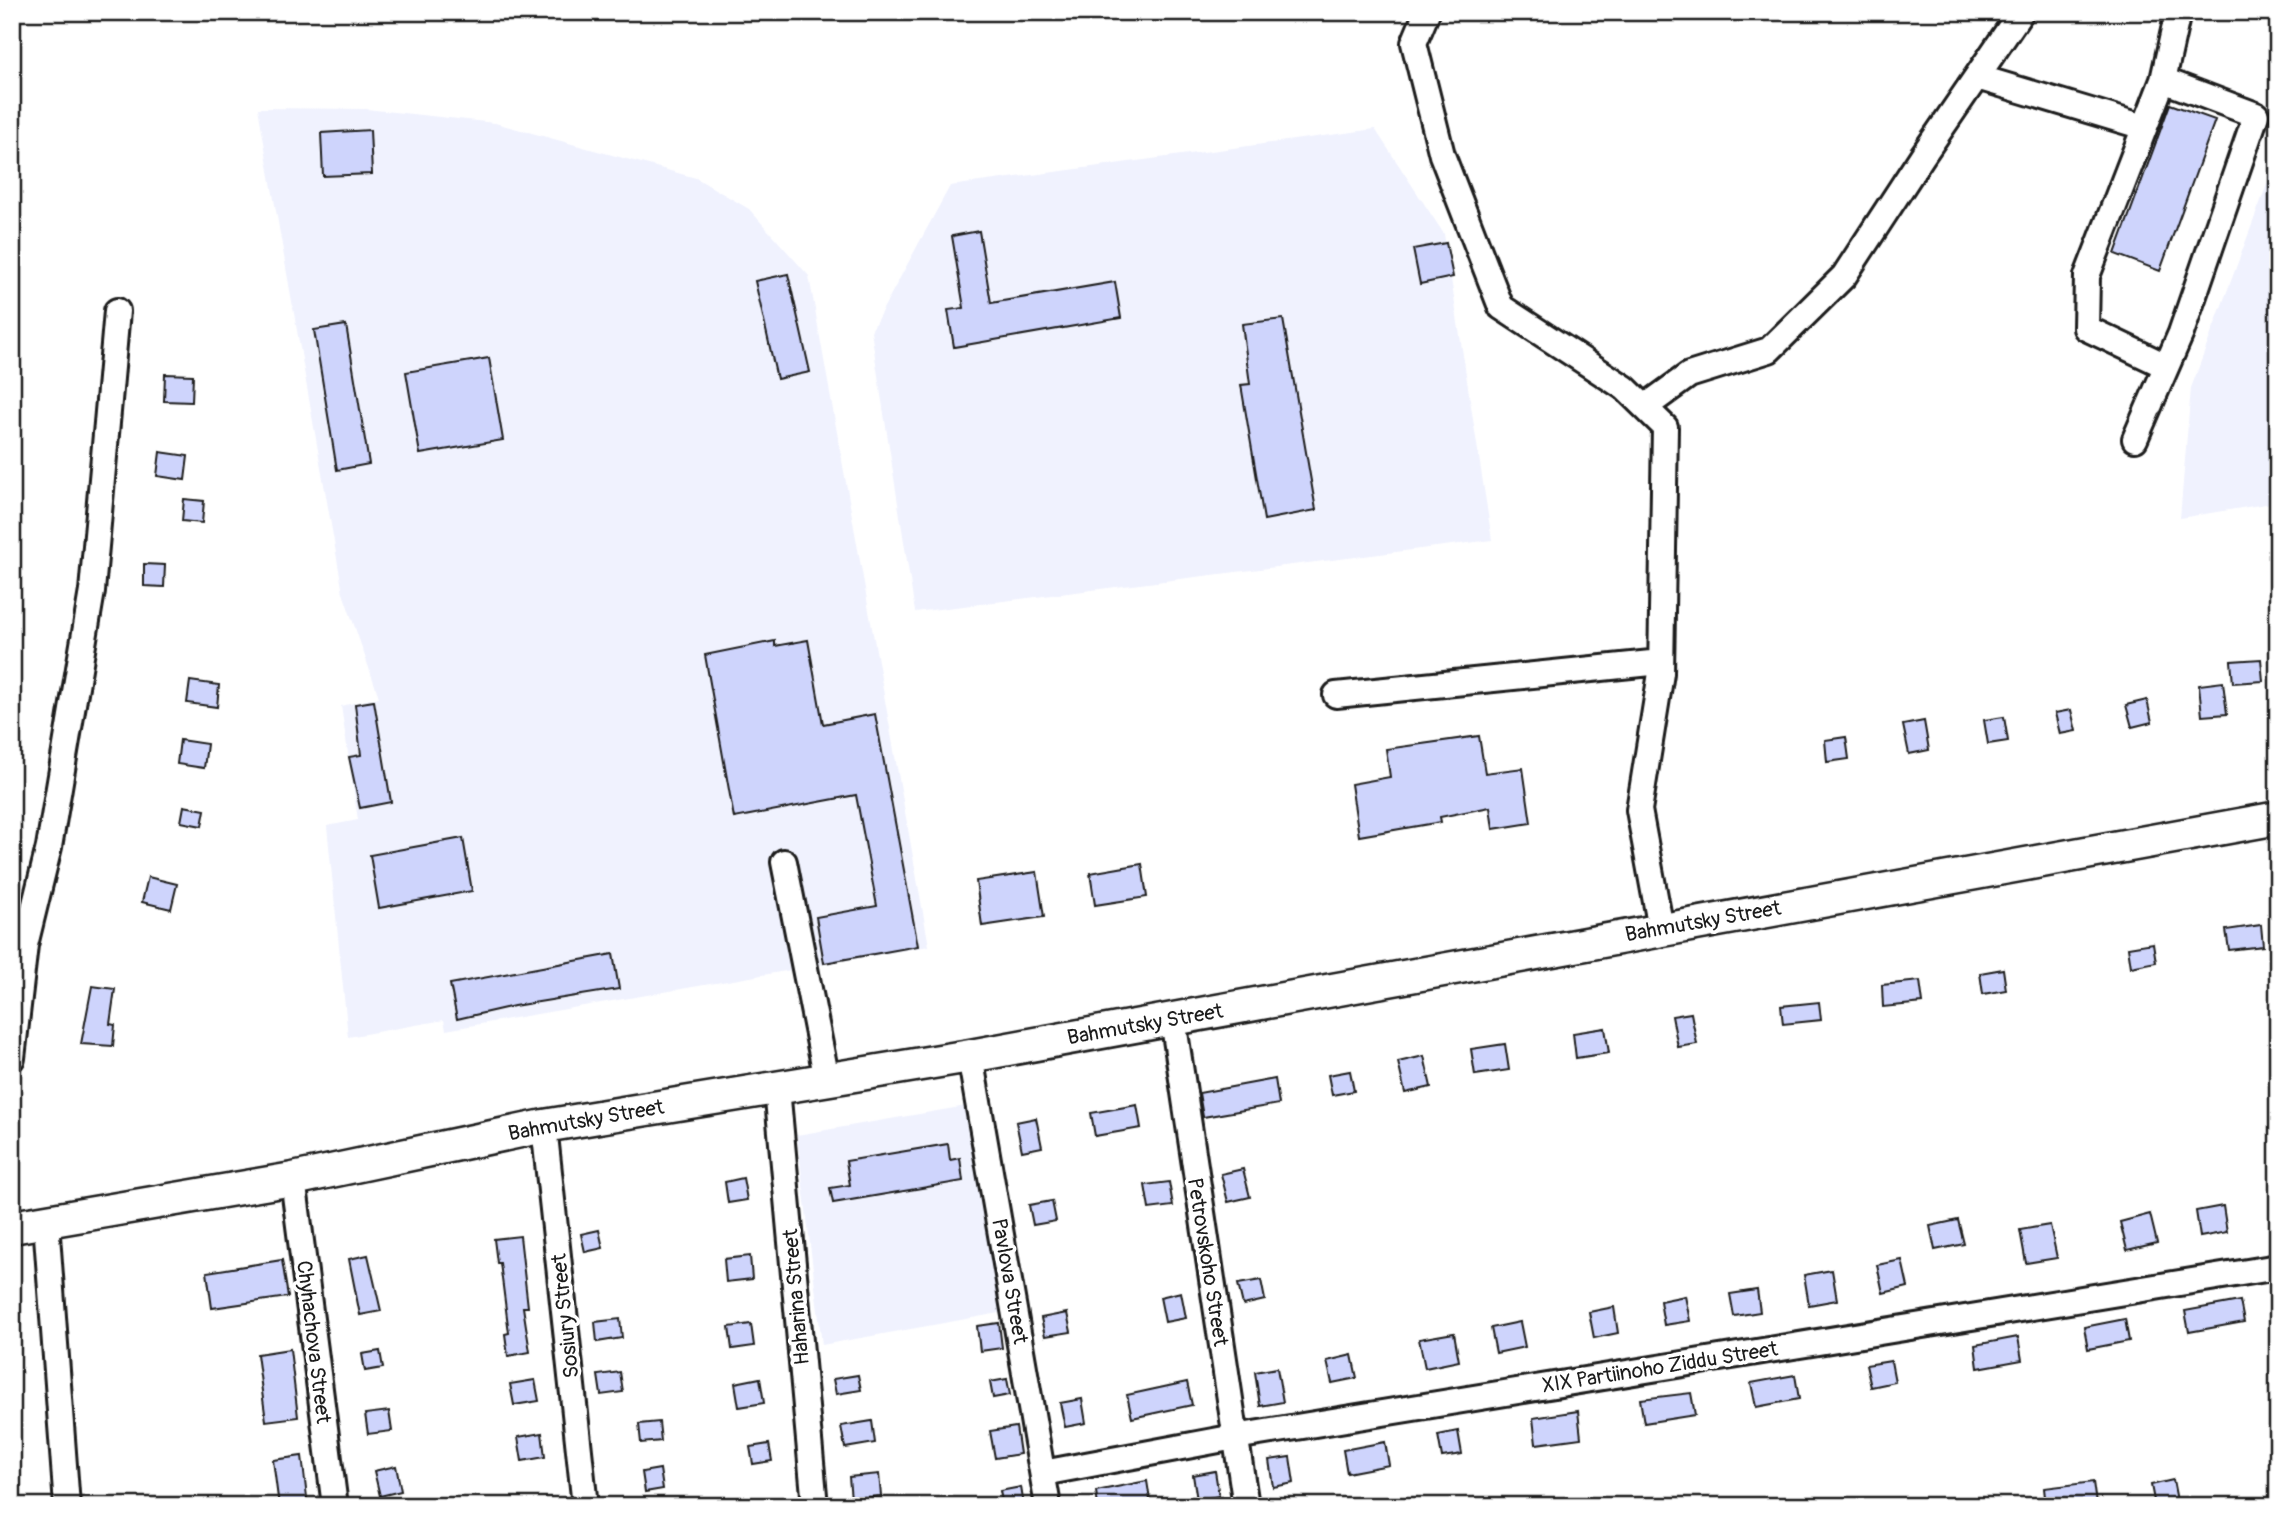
<svg xmlns="http://www.w3.org/2000/svg" width="2290" height="1518" font-family="Pangolin,sans-serif">
<rect width="100%" height="100%" fill="#fff"/>
<filter id="ink" filterUnits="userSpaceOnUse"><feTurbulence type="fractalNoise" baseFrequency=".0143" numOctaves="2"/><feDisplacementMap in="SourceGraphic" scale="14" xChannelSelector="R" yChannelSelector="G"/><feConvolveMatrix kernelMatrix="1 2 1 2 8 2 1 2 1" color-interpolation-filters="sRGB"/></filter>
<g filter="url(#ink)">
<path fill="#f0f2fe" d="M258,108L366,109L495,123L696,178L749,209L809,276L929,946L446,1030L444,1020L348,1037L327,826L358,820L341,706L379,697L343,593Z
M1375,129L1444,234L1492,540L915,612L871,331L950,186Z
M2278,155V502L2180,518L2191,388Z
M972,1105L1005,1312L822,1345L797,1135Z"/>
<path fill="#ced4fc" stroke="#1c1c1c" stroke-width="2" d="M2170,104L2215,120L2160,271L2115,254Z
M370,130L372,174L323,176L321,133Z
M979,231L991,303L1115,282L1121,318L954,347L948,310L964,308L952,236Z
M1446,243L1453,277L1420,284L1413,249Z
M788,274L810,372L777,379L755,281Z
M1283,319L1316,510L1264,520L1241,385L1250,384L1242,324Z
M346,325L369,464L337,470L314,330Z
M489,358L503,440L420,454L406,372Z
M165,374L193,375L192,402L164,401Z
M160,452L188,456L185,480L157,476Z
M184,499L204,501L202,523L182,521Z
M144,564L165,565L164,587L144,586Z
M808,640L823,724L875,714L918,946L824,963L816,917L877,906L856,795L734,818L705,655L775,641V646Z
M2261,659L2263,681L2233,683L2231,661Z
M190,681L219,685L217,707L187,703Z
M2223,682L2227,714L2202,716L2199,685Z
M2147,700L2152,722L2132,727L2126,705Z
M374,701L391,802L360,808L349,757L361,755L355,704Z
M2071,710L2076,731L2060,734L2055,713Z
M2004,717L2008,741L1988,744L1984,720Z
M1924,721L1929,750L1909,754L1903,725Z
M1479,736L1485,773L1523,768L1531,823L1493,829L1490,807L1440,817L1441,822L1359,836L1351,784L1390,777L1386,749Z
M1846,737L1849,759L1827,762L1825,740Z
M180,740L207,744L204,768L177,764Z
M184,806L205,810L202,826L181,822Z
M463,838L472,891L379,908L370,855Z
M1142,864L1147,897L1095,905L1090,873Z
M1037,872L1044,917L982,926L976,881Z
M148,877L177,884L171,909L142,902Z
M2261,925L2263,946L2229,950L2226,930Z
M2153,943L2156,962L2131,967L2128,947Z
M613,954L619,989L514,1006L457,1019L450,984Z
M2003,969L2006,990L1983,994L1980,973Z
M1920,981L1923,1003L1883,1007L1882,985Z
M92,986L115,989L110,1024L115,1025L113,1046L81,1044Z
M1819,1002L1821,1020L1783,1024L1781,1006Z
M1691,1013L1697,1044L1678,1047L1672,1016Z
M1605,1028L1609,1053L1576,1058L1573,1033Z
M1505,1044L1509,1070L1475,1075L1471,1049Z
M1424,1056L1431,1087L1405,1093L1398,1062Z
M1350,1071L1354,1091L1332,1095L1328,1075Z
M1275,1079L1279,1104L1203,1117L1199,1093Z
M1137,1105L1141,1128L1095,1136L1091,1113Z
M1036,1118L1042,1147L1022,1151L1016,1122Z
M948,1144L950,1160L960,1158L963,1181L833,1203L830,1188L850,1185L846,1161Z
M1243,1169L1250,1197L1228,1202L1221,1174Z
M743,1178L747,1200L728,1203L725,1182Z
M1169,1182L1173,1206L1149,1209L1145,1185Z
M1052,1201L1056,1221L1033,1225L1029,1205Z
M2223,1206L2227,1232L2200,1237L2196,1211Z
M2150,1214L2157,1243L2127,1250L2120,1222Z
M1958,1220L1964,1244L1935,1250L1930,1226Z
M2050,1225L2057,1258L2026,1263L2020,1230Z
M599,1230L603,1248L585,1252L581,1234Z
M520,1236L528,1307H523L530,1352L508,1356L505,1334L509,1333L500,1263H497L494,1239Z
M368,1255L381,1311L360,1315L349,1259Z
M750,1256L752,1279L726,1282L724,1259Z
M282,1260L288,1297L212,1308L207,1272Z
M1902,1260L1908,1287L1883,1293L1877,1265Z
M1832,1270L1837,1300L1809,1305L1804,1275Z
M1261,1280L1265,1300L1243,1305L1238,1284Z
M1757,1290L1760,1312L1734,1316L1730,1294Z
M1181,1292L1186,1318L1165,1322L1160,1297Z
M1685,1296L1690,1321L1664,1325L1660,1301Z
M2240,1301L2244,1322L2189,1332L2185,1311Z
M1614,1307L1618,1333L1594,1338L1589,1312Z
M1067,1313L1071,1332L1045,1336L1041,1318Z
M620,1319L622,1338L597,1342L595,1322Z
M2125,1319L2129,1341L2088,1349L2084,1327Z
M1520,1322L1525,1347L1496,1353L1491,1328Z
M999,1323L1002,1348L980,1351L977,1326Z
M751,1324L754,1346L732,1349L729,1327Z
M1454,1333L1459,1361L1425,1368L1419,1339Z
M2018,1337L2022,1360L1978,1368L1975,1345Z
M290,1349L298,1417L266,1421L257,1354Z
M380,1351L383,1368L365,1371L362,1354Z
M1352,1355L1357,1378L1332,1383L1327,1361Z
M1891,1361L1895,1382L1871,1387L1866,1365Z
M1277,1368L1283,1402L1260,1406L1255,1372Z
M620,1372L623,1392L601,1395L598,1375Z
M858,1375L861,1390L836,1394L833,1379Z
M1795,1375L1799,1399L1756,1407L1751,1383Z
M760,1378L764,1403L739,1407L735,1383Z
M1007,1379L1010,1395L993,1398L990,1382Z
M535,1380L539,1401L514,1405L510,1384Z
M1187,1382L1192,1405L1132,1418L1127,1395Z
M1691,1393L1695,1415L1644,1423L1640,1399Z
M1082,1399L1086,1423L1065,1427L1060,1403Z
M389,1411L392,1431L368,1434L365,1414Z
M1578,1411L1581,1438L1536,1444L1533,1418Z
M872,1421L875,1443L845,1448L841,1426Z
M659,1422L661,1441L641,1443L639,1424Z
M1016,1427L1020,1454L995,1458L990,1431Z
M1458,1431L1462,1454L1442,1457L1438,1435Z
M542,1433L545,1457L522,1461L518,1437Z
M1385,1442L1389,1465L1347,1473L1343,1450Z
M769,1444L772,1461L753,1464L750,1447Z
M302,1456L308,1506H279L273,1460Z
M1290,1457L1294,1483L1273,1487L1269,1460Z
M396,1466L401,1491L380,1496L374,1471Z
M660,1469L663,1489L645,1492L642,1472Z
M1215,1471L1219,1496L1197,1500L1193,1475Z
M879,1474L881,1496L851,1499L849,1477Z
M2173,1480L2178,1506H2155L2151,1485Z
M1147,1481L1151,1506H1098L1096,1491Z
M2093,1482L2096,1504L2046,1506L2044,1488Z
M1021,1487L1024,1506H1003L1000,1491Z"/>
<g fill="none" stroke-linecap="round" stroke-linejoin="round">
<g stroke="#1c1c1c" stroke-width="30">
<path id="minor" d="M1427,12L1414,43L1442,155L1501,307L1625,388L1665,427L1661,673L1639,810L1661,929
M1977,77L2144,127
M2163,80L2178,12
M1645,407L1689,375L1769,350L1844,276L1923,155L2021,12
M2135,439L2181,333L2256,115L2163,80L2087,276L2086,328L2166,366
M1336,695L1661,662
M784,862L827,1080
M1173,1019L1246,1506
M970,1056L1048,1506
M12,1058L25,945L49,847L92,591L117,311
M777,1088L815,1506
M544,1126L585,1506
M293,1179L335,1506
M46,1222L67,1506
M1043,1473L1235,1437L2278,1267"/>
</g>
<g stroke="#1c1c1c" stroke-width="37">
<path id="major" d="M12,1227L293,1179L544,1126L970,1056L2278,818"/>
</g>
<use href="#minor" stroke="#fff" stroke-width="24"/>
<use href="#major" stroke="#fff" stroke-width="32"/>
</g>
</g>
<g text-anchor="middle" stroke-width="7" stroke-linejoin="round" paint-order="stroke">
<g font-size="21" fill="#1c1c1c" stroke="#fff">
<text transform="translate(1703 921) rotate(-10)" y="7">Bahmutsky Street</text>
<text transform="translate(1145 1024) rotate(-10)" y="7">Bahmutsky Street</text>
<text transform="translate(586 1120) rotate(-10)" y="7">Bahmutsky Street</text>
<text transform="translate(1208 1262) rotate(81)" y="7">Petrovskoho Street</text>
<text transform="translate(1010 1281) rotate(80)" y="7">Pavlova Street</text>
<text transform="translate(796 1297) rotate(-95)" y="7">Haharina Street</text>
<text transform="translate(565 1316) rotate(-96)" y="7">Sosiury Street</text>
<text transform="translate(314 1342) rotate(83)" y="7">Chyhachova Street</text>
<text transform="translate(1660 1367) rotate(-9)" y="7">XIX Partiinoho Ziddu Street</text>
</g>
</g>
<rect width="2290" height="1518" fill="none" stroke="#fff" stroke-width="42"/>
<rect x="21" y="21" width="2248" height="1476" fill="none" stroke="#1c1c1c" stroke-width="2.5" filter="url(#ink)"/>
</svg>
